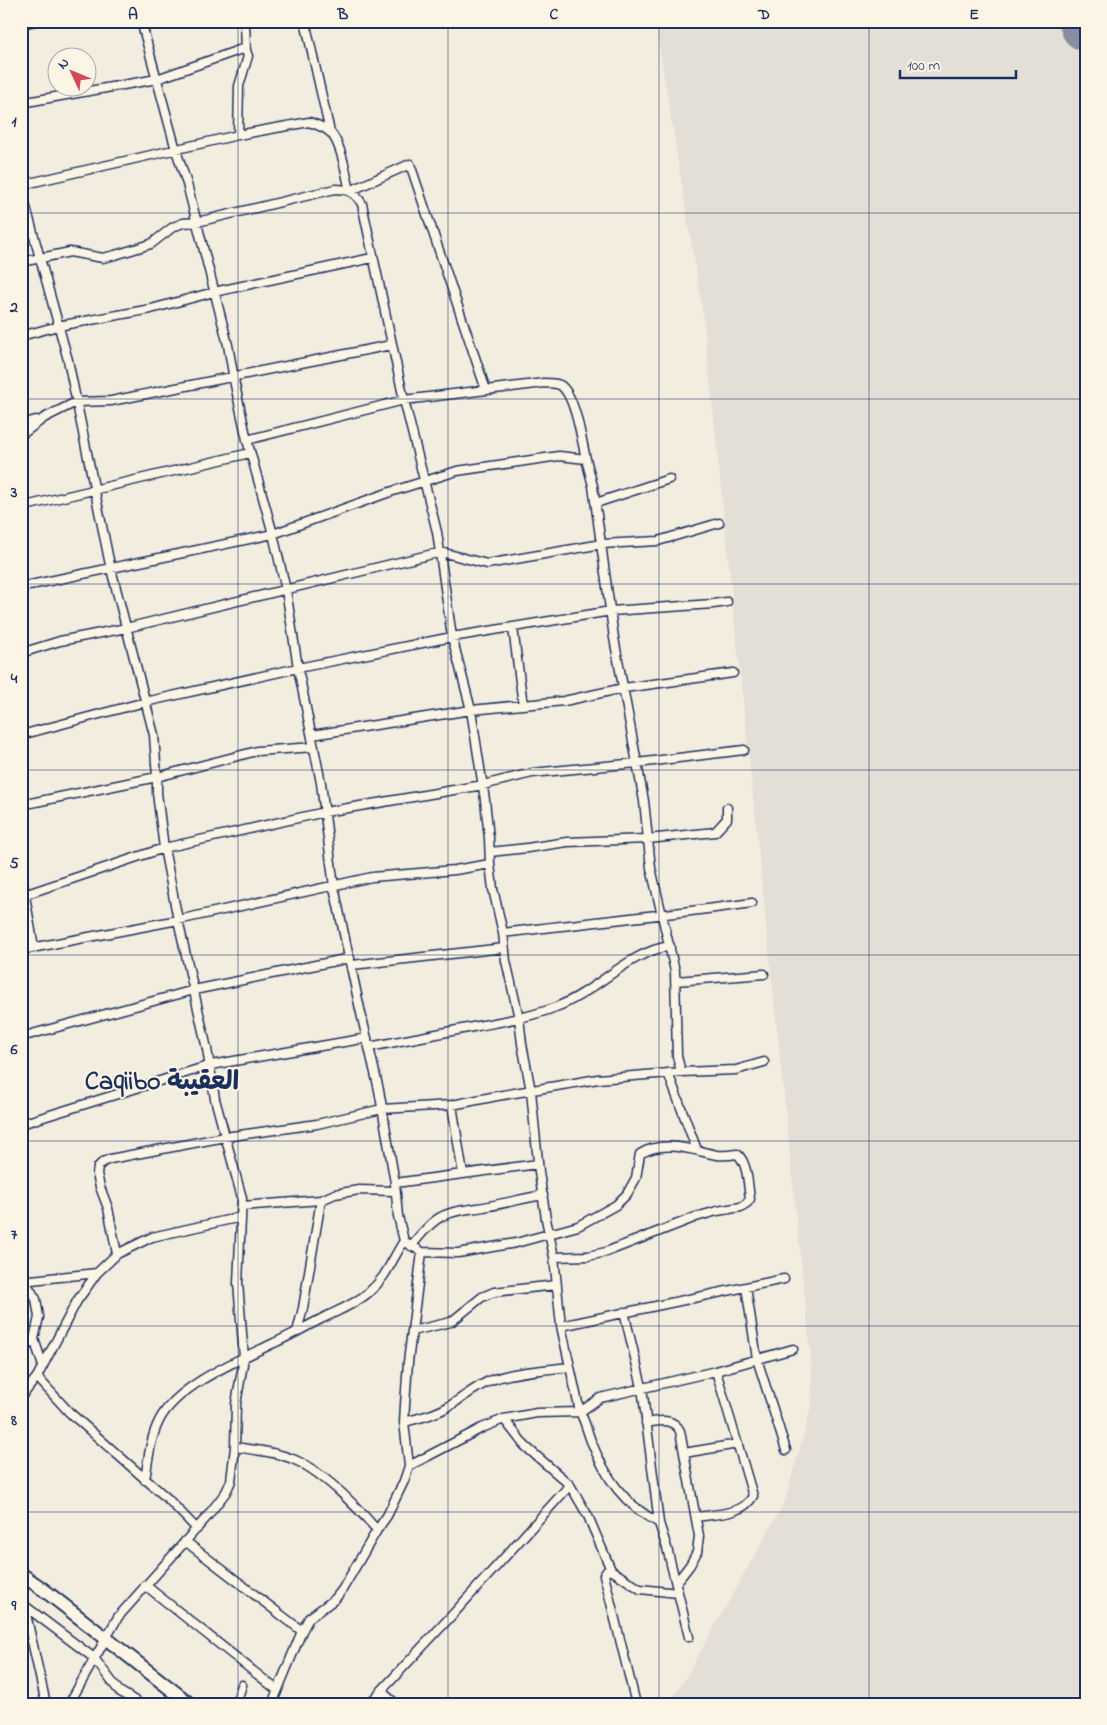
<svg xmlns="http://www.w3.org/2000/svg" width="1107" height="1725" font-family="'Indie Flower','Playpen Sans Arabic',sans-serif">
<rect width="100%" height="100%" fill="#f3ede0"/>
<filter id="ink" filterUnits="userSpaceOnUse"><feTurbulence type="fractalNoise" baseFrequency=".02" numOctaves="2"/><feDisplacementMap in="SourceGraphic" scale="10" xChannelSelector="R" yChannelSelector="G"/><feConvolveMatrix kernelMatrix="1 2 1 2 8 2 1 2 1" color-interpolation-filters="sRGB"/></filter>
<g filter="url(#ink)">
<path fill="#e3dfd6" d="M655,21H1086V1704H669L685,1679L785,1501L812,1404L811,1358L703,314Z"/>
<g fill="none" stroke-linecap="round" stroke-linejoin="round">
<path stroke="#878e9f" stroke-width="52" d="M1085,21L1086,25"/>
<g stroke="#1b2f5e" stroke-width="11">
<path id="minor" d="M141,21L176,150L187,184L228,345L235,385L247,440L273,534L286,590L298,668L321,783L334,887L360,1009L379,1090L395,1183L398,1216L404,1241L422,1252L458,1253L516,1243L578,1226L616,1205L627,1194L636,1178L640,1154C663,1139 693,1150 717,1155C724,1156 731,1155 737,1154C748,1162 748,1186 750,1199L747,1203L741,1207L717,1211L696,1217L606,1252L588,1256L554,1257
M245,21L246,51
M305,21L330,132
M21,24L35,21
M21,103L157,79L242,49L246,51L248,56L239,86L238,135L21,185
M238,135L309,122C317,125 325,127 331,133C342,146 346,174 350,191L410,164L486,390
M21,189L68,360L110,565L154,735L157,777V793L164,848L178,920L207,1049L215,1099L242,1198L238,1283L244,1358L236,1404L235,1447L231,1481L226,1492L206,1518L118,1617L69,1704
M21,262L70,252L103,258L115,255L151,244L173,227L183,223L197,222L335,189C348,189 355,192 362,204L404,400L437,532L452,637L471,710L485,800L489,838L490,864
M21,336L58,326L151,309L214,292L372,258
M21,424L36,420
M21,435L44,418L76,402L111,401L391,345
M247,440L404,400L544,383C549,383 555,383 560,385C575,394 582,442 586,459
M596,503L669,479
M21,507L250,453
M21,587L273,534L390,492L457,471L559,456L586,459L593,486L614,638L644,801L651,868L675,971L677,1056L681,1072
M513,628L523,705
M21,653L60,641L126,628L441,552L487,564L602,544L658,541L719,523
M21,735L145,702L298,668L452,637L611,611L713,604L727,602
M312,735L471,710L564,701L624,688L733,673
M21,805L157,777L257,751L314,747
M490,852L527,848L567,842L648,839L715,832L727,819V808
M21,873L34,948
M21,896L164,848L325,812L483,785L532,773L637,763L744,750
M503,933C586,922 669,915 752,903
M21,950L178,920L372,877L455,870L490,864L493,889L503,933L506,961L519,1018L522,1044L531,1091L539,1172L546,1219L554,1257L561,1326L580,1412C585,1421 587,1431 591,1441C606,1478 623,1504 659,1523L667,1548L689,1637
M352,965L504,948
M676,981L764,974
M21,1037L194,990L350,958
M369,1047C405,1040 442,1033 478,1026C504,1021 531,1017 556,1007C596,992 628,952 670,946
M668,1073L697,1150
M452,1105L463,1174
M21,1124L211,1065L367,1038
M395,1183L538,1164
M242,1206L321,1200L335,1194L359,1190L395,1191
M411,1246C419,1237 426,1227 436,1220C451,1209 471,1210 489,1206C507,1203 525,1198 543,1195
M117,1254L152,1237L241,1217
M22,1281L97,1273
M746,1287L757,1359L786,1450
M624,1312L642,1387L659,1523
M561,1326L784,1279
M412,1331L451,1322L482,1297L494,1292L556,1285
M297,1332L303,1308L321,1200
M34,1339L43,1366
M21,1351L34,1339L39,1317L36,1299L25,1281
M37,1377L69,1412L168,1499L197,1529
M21,1397L37,1377L77,1301L97,1273L117,1254L108,1208L100,1187L97,1174L98,1167L103,1162L110,1159L225,1137L317,1124L382,1109L452,1105L497,1096L598,1079L681,1072L736,1070L764,1062
M504,1419L525,1446L570,1485L588,1516L611,1570
M404,1422C420,1418 437,1414 451,1405C465,1396 478,1385 494,1379C518,1371 545,1370 570,1367
M646,1423C659,1421 673,1417 680,1431L699,1536L697,1552L690,1565L676,1583
M235,1447C255,1450 277,1452 295,1460C323,1472 357,1507 377,1530
M684,1453L738,1444
M409,1466L482,1428L504,1419L537,1413L580,1412L600,1398L716,1371L793,1349
M145,1480C148,1461 150,1439 159,1421C177,1385 239,1360 274,1343C290,1336 305,1327 321,1319C337,1311 354,1305 368,1293C387,1277 391,1261 404,1241
M696,1517C715,1514 743,1515 753,1496L716,1371
M185,1541L302,1631
M145,1585L277,1690
M21,1603L94,1658L119,1691L140,1704
M24,1605L46,1704
M381,1691L396,1704
M236,1704L242,1685
M272,1704L302,1631L309,1618L335,1599L342,1590L377,1530L387,1516L404,1481L409,1466L404,1422L405,1405L408,1362L422,1252
M369,1704L454,1613L570,1485
M636,1704L604,1575L607,1571L611,1570L640,1589L678,1593"/>
</g>
<g stroke="#1b2f5e" stroke-width="16">
<path id="trunk" d="M21,1574L44,1590L190,1704"/>
</g>
<use href="#minor" stroke="#fcf5e5" stroke-width="8"/>
<use href="#trunk" stroke="#fcf5e5" stroke-width="12"/>
</g>
</g>
<path fill="none" stroke="#1b2f5e" stroke-width="1" stroke-opacity="0.55" d="M238,21V1704M448,21V1704M659,21V1704M869,21V1704M21,213H1086M21,399H1086M21,584H1086M21,770H1086M21,955H1086M21,1141H1086M21,1326H1086M21,1512H1086"/>
<g text-anchor="middle" stroke-width="4" stroke-linejoin="round" paint-order="stroke">
<g font-size="26" font-weight="bold" fill="#1b2f5e" stroke="#fcf5e5">
<text x="162" y="1089">Caqiibo العقيبة</text>
</g>
</g>
<rect width="1107" height="1725" fill="none" stroke="#fcf5e5" stroke-width="55"/>
<g transform="translate(72 72) rotate(314)"><circle r="24" fill="#fcf5e5" stroke="#a2a6af"/>
<path d="M0-4L9 19L0 12L-9 19Z" fill="#d1495b"/>
<text y="-8" font-size="14" font-weight="bold" text-anchor="middle" fill="#1b2f5e">N</text>
</g>
<path d="M900 70v8h116v-8" fill="none" stroke="#1b2f5e" stroke-width="2.5"/>
<text x="907" y="70" font-size="15" fill="#1b2f5e" stroke="#fcf5e5" stroke-width="4" paint-order="stroke">100 m</text>
<rect x="28" y="28" width="1052" height="1670" fill="none" stroke="#1b2f5e" stroke-width="2"/>
<g font-size="16" text-anchor="middle" font-weight="bold" fill="#1b2f5e">
<text x="133" y="19">A</text>
<text x="343" y="19">B</text>
<text x="554" y="19">C</text>
<text x="764" y="19">D</text>
<text x="974" y="19">E</text>
<text x="14" y="126">1</text>
<text x="14" y="312">2</text>
<text x="14" y="497">3</text>
<text x="14" y="683">4</text>
<text x="14" y="868">5</text>
<text x="14" y="1054">6</text>
<text x="14" y="1239">7</text>
<text x="14" y="1425">8</text>
<text x="14" y="1610">9</text>
</g>
</svg>
